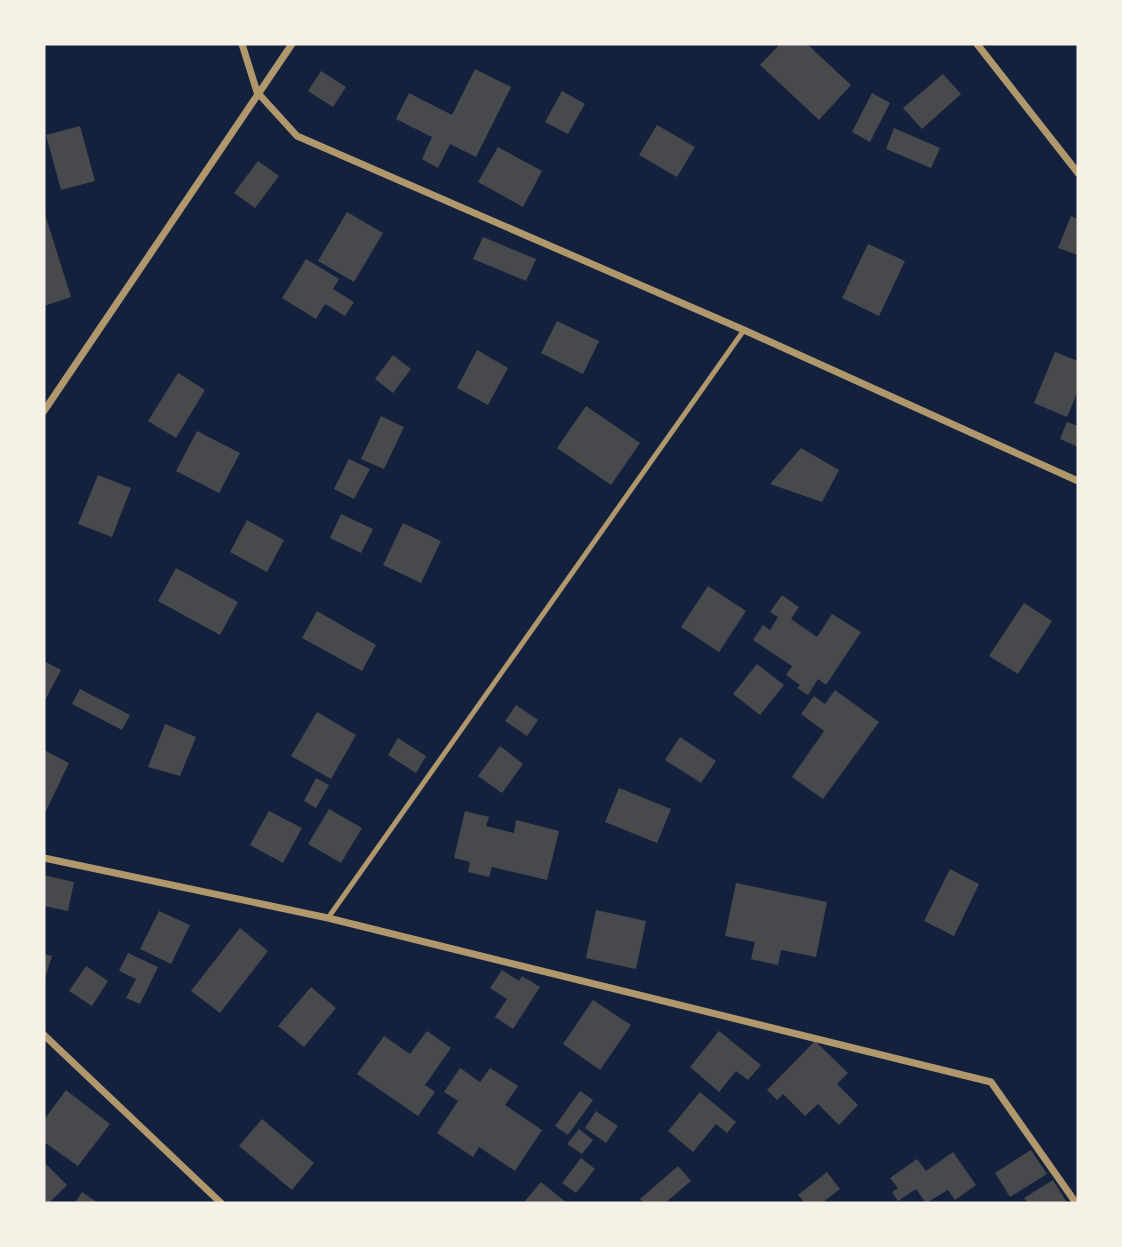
<svg xmlns="http://www.w3.org/2000/svg" width="1122" height="1247" font-family="'DejaVu Sans',sans-serif">
<rect width="100%" height="100%" fill="#14213d"/>
<path fill="#48494c" d="M780,44H807L851,85L819,120L760,65Z
M475,69L511,87L476,157L450,144L438,168L422,159L432,137L396,119L409,93L452,115Z
M321,71L346,87L333,107L308,91Z
M943,74L961,94L922,129L903,108Z
M562,91L585,104L568,134L545,122Z
M872,93L890,103L870,142L852,132Z
M657,125L695,147L677,177L639,155Z
M80,126L95,181L61,190L46,135Z
M894,128L940,148L931,168L886,149Z
M498,147L542,171L523,207L478,182Z
M258,161L279,176L255,208L234,193Z
M44,211L71,297L44,306Z
M347,212L383,233L354,282L318,261Z
M1071,216L1078,219V255L1058,248Z
M483,237L536,259L526,281L473,259Z
M868,244L905,261L879,316L842,298Z
M306,259L339,279L333,289L354,302L345,316L325,304L316,319L282,298Z
M557,321L599,341L583,374L541,353Z
M477,350L508,368L488,405L457,388Z
M1055,352L1078,361V391L1067,417L1034,403Z
M393,355L411,369L393,393L375,379Z
M178,373L205,390L176,438L148,421Z
M586,406L640,443L611,485L557,448Z
M381,416L404,427L384,469L361,459Z
M1067,422L1078,426V447L1060,439Z
M197,431L240,453L219,493L176,471Z
M801,448L839,470L822,502L770,484Z
M349,459L370,469L354,499L334,489Z
M98,475L131,488L112,537L78,524Z
M341,514L373,529L361,553L330,538Z
M247,520L284,540L267,572L230,552Z
M403,523L441,541L421,583L383,565Z
M176,568L238,602L220,635L158,601Z
M708,586L746,611L719,652L681,627Z
M782,595L799,607L791,619L817,637L832,614L861,632L826,685L818,679L808,695L797,688L800,685L786,675L792,666L753,640L763,625L770,630L778,617L770,612Z
M1024,603L1052,621L1018,674L989,656Z
M317,611L376,645L362,671L302,638Z
M44,661L61,670L44,702Z
M757,664L784,685L760,715L733,694Z
M80,689L130,715L122,730L72,704Z
M835,690L879,722L823,799L792,777L824,731L801,714L814,696L825,704Z
M516,705L538,720L527,736L505,721Z
M317,712L356,735L331,779L291,756Z
M165,724L196,737L180,776L148,767Z
M680,737L716,761L701,783L665,760Z
M398,738L426,756L416,773L388,755Z
M500,746L523,764L502,793L478,776Z
M44,750L69,763L44,815Z
M316,778L329,785L316,808L304,801Z
M619,788L671,809L657,843L605,822Z
M329,809L362,828L341,863L308,844Z
M269,811L302,828L283,863L250,845Z
M465,811L489,817L486,826L514,833L516,820L559,831L547,880L492,867L489,877L468,872L470,862L454,858Z
M950,869L979,884L954,936L924,921Z
M44,875L74,882L68,911L44,906Z
M736,883L827,902L816,957L781,950L778,965L751,959L755,942L725,936Z
M596,910L646,921L636,969L586,958Z
M159,911L190,925L171,964L140,949Z
M240,928L268,951L220,1013L191,991Z
M128,953L158,967L140,1004L126,998L136,979L119,971Z
M44,954L52,956L44,981Z
M86,966L108,981L92,1006L69,991Z
M502,970L519,981L522,976L540,987L513,1029L495,1017L507,999L490,988Z
M311,987L336,1008L304,1047L278,1026Z
M593,1000L631,1025L600,1070L563,1044Z
M427,1031L451,1048L425,1085L435,1092L418,1116L357,1074L384,1036L410,1054Z
M719,1031L761,1065L748,1080L736,1071L719,1092L690,1067Z
M815,1041L848,1073L837,1084L858,1105L839,1125L818,1104L805,1116L783,1094L777,1100L767,1090Z
M460,1068L480,1082L490,1068L518,1086L505,1105L542,1130L515,1171L479,1147L473,1157L437,1133L458,1101L444,1092Z
M66,1090L110,1124L78,1166L44,1142V1120Z
M580,1091L593,1100L568,1135L555,1126Z
M700,1092L736,1122L727,1133L716,1124L693,1152L668,1131Z
M596,1111L618,1126L606,1143L585,1128Z
M262,1119L314,1163L292,1190L239,1146Z
M579,1129L593,1140L582,1154L567,1144Z
M1031,1150L1047,1174L1010,1197L995,1173Z
M953,1152L976,1185L955,1200L948,1190L926,1203L916,1189L898,1201L892,1192L898,1188L890,1178L917,1159L926,1171Z
M581,1158L595,1169L576,1193L562,1183Z
M46,1164L67,1185L49,1203H44V1166Z
M678,1166L691,1181L665,1203H644L640,1199Z
M827,1172L840,1189L822,1203H805L798,1195Z
M1053,1180L1066,1201L1063,1203H1028L1024,1198Z
M541,1182L567,1203H527L525,1201Z
M82,1192L98,1203H75Z"/>
<g fill="none" stroke-linecap="round" stroke-linejoin="round">
<path stroke="#b1986c" stroke-width="5" d="M328,918L744,330"/>
<path stroke="#b1986c" stroke-width="7" d="M242,44L257,92L297,136L744,330L1078,481
M977,44L1078,173
M44,411L292,44
M44,858L328,918L991,1082L1076,1203
M44,1035L221,1203"/>
</g>
<rect width="1122" height="1247" fill="none" stroke="#f6f1e7" stroke-width="91"/>
</svg>
